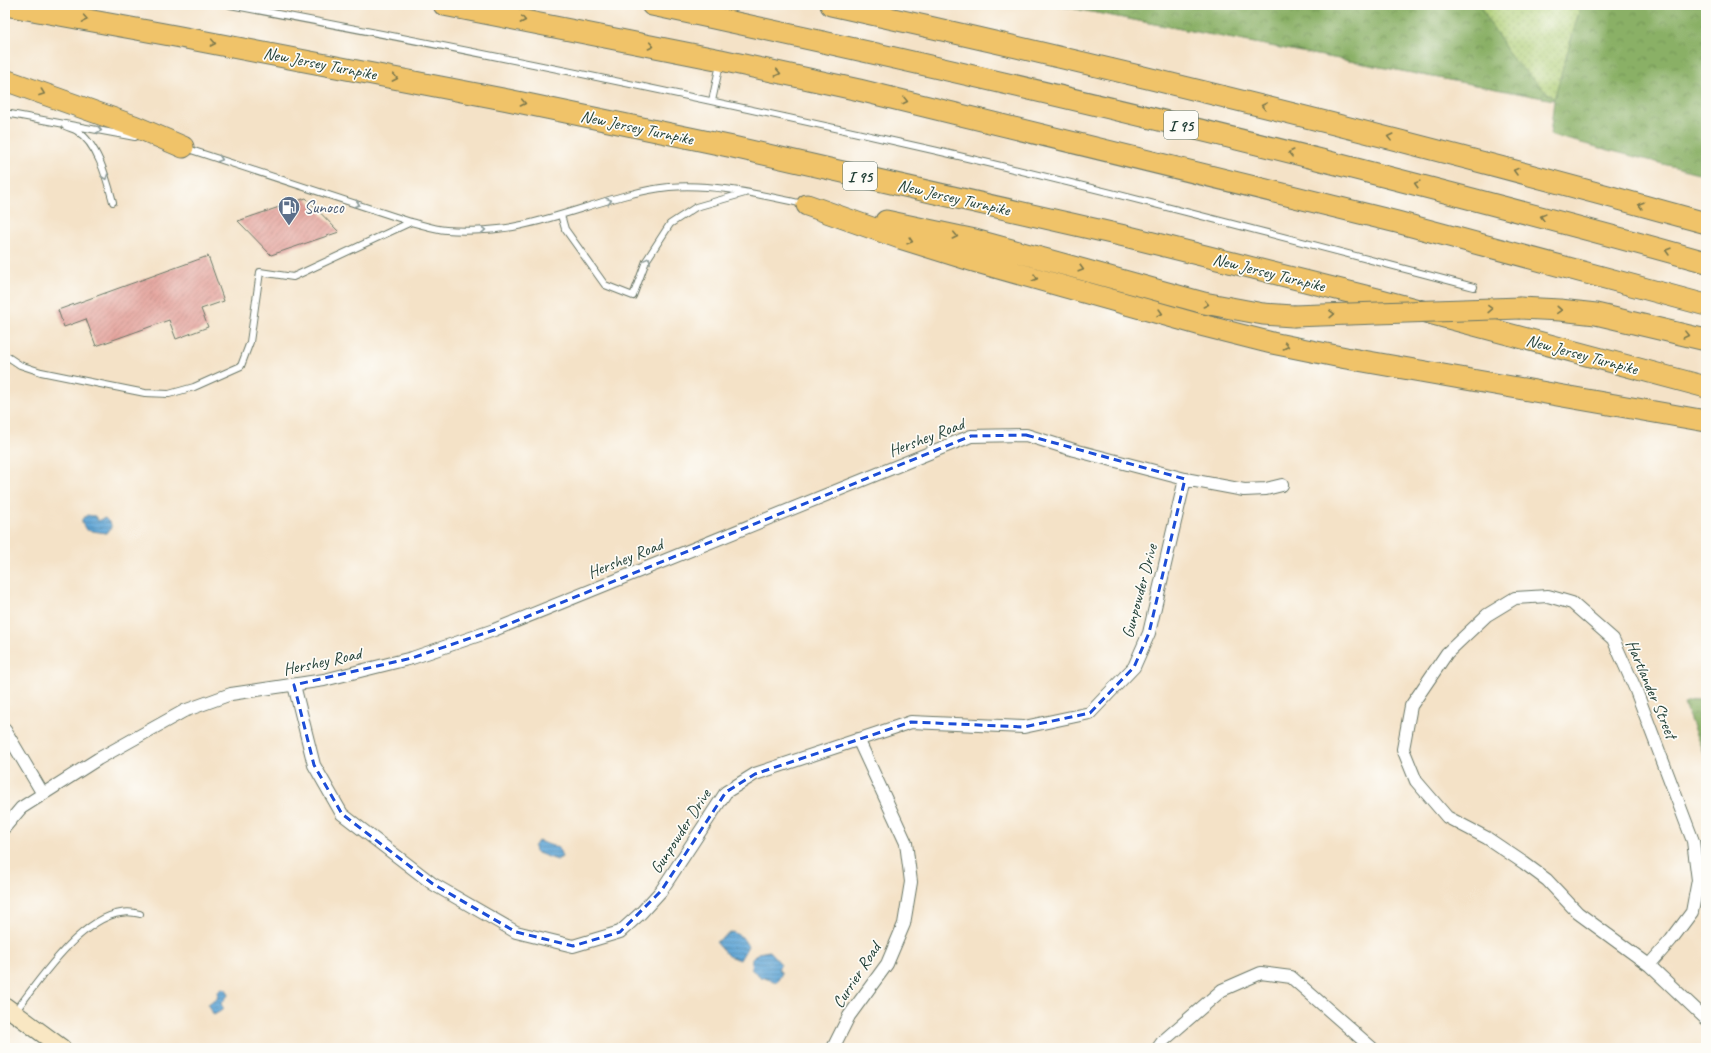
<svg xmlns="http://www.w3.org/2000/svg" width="1711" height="1053" font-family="Caveat,sans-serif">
<defs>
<pattern id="grass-dots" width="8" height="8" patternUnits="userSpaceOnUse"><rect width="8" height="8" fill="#adcd75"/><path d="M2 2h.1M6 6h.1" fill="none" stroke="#8ca861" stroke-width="1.8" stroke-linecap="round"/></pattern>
<pattern id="forest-crowns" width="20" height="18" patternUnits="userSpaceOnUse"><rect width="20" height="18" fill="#8ab066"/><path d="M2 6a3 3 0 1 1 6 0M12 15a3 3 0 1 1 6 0" fill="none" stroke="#709055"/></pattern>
<pattern id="water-rules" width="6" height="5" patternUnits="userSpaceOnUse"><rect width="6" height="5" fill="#60a6d6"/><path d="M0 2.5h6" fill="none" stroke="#4f88ae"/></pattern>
<pattern id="building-hatch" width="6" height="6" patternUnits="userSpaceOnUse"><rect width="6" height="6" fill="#e4a29b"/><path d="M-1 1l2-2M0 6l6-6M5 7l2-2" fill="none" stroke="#b8857f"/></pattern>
</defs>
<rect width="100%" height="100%" fill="#fdfcf7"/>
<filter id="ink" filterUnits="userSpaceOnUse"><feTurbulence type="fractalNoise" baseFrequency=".025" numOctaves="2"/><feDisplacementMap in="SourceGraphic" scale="8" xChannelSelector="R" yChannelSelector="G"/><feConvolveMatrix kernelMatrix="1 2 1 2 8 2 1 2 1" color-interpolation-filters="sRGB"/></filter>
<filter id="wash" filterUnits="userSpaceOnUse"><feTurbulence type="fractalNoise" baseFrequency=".012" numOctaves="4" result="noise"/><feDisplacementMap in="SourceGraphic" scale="16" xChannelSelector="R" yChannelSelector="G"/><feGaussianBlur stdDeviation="0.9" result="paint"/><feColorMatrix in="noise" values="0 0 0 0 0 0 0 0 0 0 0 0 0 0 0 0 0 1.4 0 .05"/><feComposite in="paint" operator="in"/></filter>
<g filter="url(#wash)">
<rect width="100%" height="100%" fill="#f4e2c7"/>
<path fill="url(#grass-dots)" stroke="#668554" d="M1055,5H1581L1555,100Z"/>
<path fill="url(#forest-crowns)" stroke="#54764d" d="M1055,5H1479L1513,60L1554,99L1581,5H1706V175L1550,135L1554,100Z
M1706,697V753H1703L1684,704Z"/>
<path fill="url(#water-rules)" stroke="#407285" d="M87,515L95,516L98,521L105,518L111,524V529L106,533L86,530L82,523V519Z
M538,841L559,848L562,857L557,860L535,852L534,847Z
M732,932L742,937L748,946L740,960L728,956L716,942Z
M769,951L781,964L778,969L782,973L777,982L761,977L751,969L752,959L758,953Z
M222,988L226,989L229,994L221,1004L224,1009L214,1015L207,1004L217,999L218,991Z"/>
<g id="blocks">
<path fill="url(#building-hatch)" d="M306,198L339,232L271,255L238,221Z
M208,256L224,301L201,309L208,327L176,339L169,320L96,346L86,319L64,327L58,310Z"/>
</g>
</g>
<g filter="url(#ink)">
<use href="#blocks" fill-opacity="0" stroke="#6a7767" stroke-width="1"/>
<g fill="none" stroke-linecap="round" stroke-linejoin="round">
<g stroke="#6a7767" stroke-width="8">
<path id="lane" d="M230,5C465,49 700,97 933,150C1115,192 1294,240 1474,287
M712,101L720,64
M5,113L135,137
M65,126C69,128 74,129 77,131C98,144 107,180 113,202
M185,148L411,222C423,225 435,229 446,230C467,232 502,230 522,225C570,215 621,192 669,187C715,183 760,195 804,204
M561,215L565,229L605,285L633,296L646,261L670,224L696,207L745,193
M5,355L20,365L41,372L145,393L169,394L194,387L241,366L250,342L260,272L293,277L411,222
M15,1012C40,979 92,899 140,914"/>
</g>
<g stroke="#6a7767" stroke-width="14">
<path id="street" d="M294,685L314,765L342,814L433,884L516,932L573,946L620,932L641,913L661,891L726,792L755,774L911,722L1024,727L1090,713L1134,667L1149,633L1185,479
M5,730L43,794
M5,827L21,808L98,759L184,711L231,694L324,680L412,658L494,630L971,436L1026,435L1074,450L1185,479L1244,490L1266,489L1282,485
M1649,965L1671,940L1692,912L1698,880L1693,841L1635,688L1613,639L1572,603L1548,596L1515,598L1487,615L1447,653L1411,706L1403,749L1416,781L1447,817L1487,838L1524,863L1547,880L1578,913L1649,965L1706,1019
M833,1048L849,1016L887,964L904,924L911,882L906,843L858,739
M1158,1048L1163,1041L1222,990L1261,973L1291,977L1372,1048"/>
</g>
<g stroke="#6a7767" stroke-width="19">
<path id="secondary" d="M5,1006L62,1048"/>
</g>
<g stroke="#6a7767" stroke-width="23">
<path id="highway" d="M5,5L175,36L508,100L733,147L1129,237L1377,299L1706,387
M444,5L721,60L859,90L1397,222L1706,305
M652,5C876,52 1099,104 1321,160C1450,193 1578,226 1706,262
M831,5C1125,70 1416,142 1706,223
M5,80L134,126L183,147
M807,205L900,238L977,262L1201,325L1272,343L1346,358L1706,421
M886,221L975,240L1204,303L1263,314L1293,316
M1520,308L1560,310L1596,314L1706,340"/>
</g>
<use href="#lane" stroke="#fff" stroke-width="6"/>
<use href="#street" stroke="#fff" stroke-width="12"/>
<use href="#secondary" stroke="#f9e7c3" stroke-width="17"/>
<use href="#highway" stroke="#f0c369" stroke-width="21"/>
<g stroke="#6a7767" stroke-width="23" stroke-linecap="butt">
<path id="highway-bridge" d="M1293,316L1520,308"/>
</g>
<use href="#highway-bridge" stroke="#f0c369" stroke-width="21"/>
</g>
<defs><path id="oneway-chevron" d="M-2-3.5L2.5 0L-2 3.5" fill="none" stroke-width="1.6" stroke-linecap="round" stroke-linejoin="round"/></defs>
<g stroke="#7d794c">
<use href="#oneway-chevron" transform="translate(85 19) rotate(10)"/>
<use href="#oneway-chevron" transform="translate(523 20) rotate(11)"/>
<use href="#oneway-chevron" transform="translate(213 43) rotate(11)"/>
<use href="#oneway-chevron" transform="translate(651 46) rotate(12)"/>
<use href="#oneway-chevron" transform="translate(778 73) rotate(12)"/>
<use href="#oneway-chevron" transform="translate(395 78) rotate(11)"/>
<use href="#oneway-chevron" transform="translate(42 93) rotate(20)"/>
<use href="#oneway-chevron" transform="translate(905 101) rotate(14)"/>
<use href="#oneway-chevron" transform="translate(523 103) rotate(12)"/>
<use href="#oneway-chevron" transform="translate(1264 106) rotate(-166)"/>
<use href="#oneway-chevron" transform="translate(1390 137) rotate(-166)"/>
<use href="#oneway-chevron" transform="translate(1291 153) rotate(-166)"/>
<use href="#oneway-chevron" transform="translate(1516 171) rotate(-165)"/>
<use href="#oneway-chevron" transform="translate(1417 184) rotate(-165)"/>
<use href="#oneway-chevron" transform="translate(1641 205) rotate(-164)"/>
<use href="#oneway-chevron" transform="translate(1543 217) rotate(-165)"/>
<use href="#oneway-chevron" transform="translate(955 236) rotate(13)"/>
<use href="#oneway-chevron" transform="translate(910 241) rotate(17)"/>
<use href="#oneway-chevron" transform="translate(1668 251) rotate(-164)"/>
<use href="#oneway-chevron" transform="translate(1081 269) rotate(16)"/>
<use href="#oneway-chevron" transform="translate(1035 278) rotate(15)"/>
<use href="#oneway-chevron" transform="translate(1206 304) rotate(13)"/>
<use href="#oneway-chevron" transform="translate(1490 309) rotate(-2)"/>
<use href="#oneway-chevron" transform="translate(1559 310) rotate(4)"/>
<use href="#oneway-chevron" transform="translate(1160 313) rotate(16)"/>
<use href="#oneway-chevron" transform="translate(1332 314) rotate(-2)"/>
<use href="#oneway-chevron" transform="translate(1686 335) rotate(14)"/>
<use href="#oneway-chevron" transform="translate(1286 346) rotate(12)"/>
</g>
<g stroke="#8f9e9a">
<use href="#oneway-chevron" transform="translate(99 130) rotate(11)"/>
<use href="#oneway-chevron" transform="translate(220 159) rotate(18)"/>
<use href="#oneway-chevron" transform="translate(105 177) rotate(71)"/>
<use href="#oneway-chevron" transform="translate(609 201) rotate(-16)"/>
<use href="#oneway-chevron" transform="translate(357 204) rotate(18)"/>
<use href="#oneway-chevron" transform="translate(483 230) rotate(-2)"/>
<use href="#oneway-chevron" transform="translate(648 260) rotate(-62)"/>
</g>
</g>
<path fill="none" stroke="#1d4ed8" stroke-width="3" stroke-dasharray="8 5" stroke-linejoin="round" d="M1026,435L1185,479L1149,633L1134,667L1090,713L1024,727L911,722L755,774L726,792L661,891L620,932L573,946L516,932L433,884L342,814L314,765L294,685L412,658L494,630L971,436Z"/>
<defs>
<g id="fuel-pin" transform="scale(1.15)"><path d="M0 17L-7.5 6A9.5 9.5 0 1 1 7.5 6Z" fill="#5c6f8a" stroke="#fdfcf7"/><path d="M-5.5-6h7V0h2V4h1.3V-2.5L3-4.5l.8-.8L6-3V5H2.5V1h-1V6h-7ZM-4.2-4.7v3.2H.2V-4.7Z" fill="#fff"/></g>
</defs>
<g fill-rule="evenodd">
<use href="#fuel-pin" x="289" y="207"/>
</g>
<g text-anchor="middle" stroke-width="3.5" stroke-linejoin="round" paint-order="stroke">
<g fill="#fdfcf7" stroke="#62766e" stroke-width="1">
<rect x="1164" y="111" width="34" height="28" rx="3"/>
<rect x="843" y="162" width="34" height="28" rx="3"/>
</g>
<g font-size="16" font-weight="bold" fill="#1f3d34">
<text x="1181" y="131">I 95</text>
<text x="860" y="182">I 95</text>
</g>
<g font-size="17" fill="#1f3d34" stroke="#fdfcf7">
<text transform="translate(320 63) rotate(11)" y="6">New Jersey Turnpike</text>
<text transform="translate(637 127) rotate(12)" y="6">New Jersey Turnpike</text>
<text transform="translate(954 197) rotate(13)" y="6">New Jersey Turnpike</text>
<text transform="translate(1269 272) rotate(14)" y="6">New Jersey Turnpike</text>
<text transform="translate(1582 354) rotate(15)" y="6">New Jersey Turnpike</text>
<text transform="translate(926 437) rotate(-21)" y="6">Hershey Road</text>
<text transform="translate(625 558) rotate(-22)" y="6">Hershey Road</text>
<text transform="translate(1139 591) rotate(-75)" y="6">Gunpowder Drive</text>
<text transform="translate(322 661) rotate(-12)" y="6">Hershey Road</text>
<text transform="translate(1652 689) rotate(67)" y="6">Hartlander Street</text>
<text transform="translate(680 831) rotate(-57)" y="6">Gunpowder Drive</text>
<text transform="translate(856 975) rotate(-57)" y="6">Currier Road</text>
</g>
<g font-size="17" fill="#4e5e75" stroke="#fdfcf7" text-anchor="start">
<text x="304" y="213">Sunoco</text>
</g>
</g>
<rect width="1711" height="1053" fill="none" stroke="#fdfcf7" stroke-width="20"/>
</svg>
